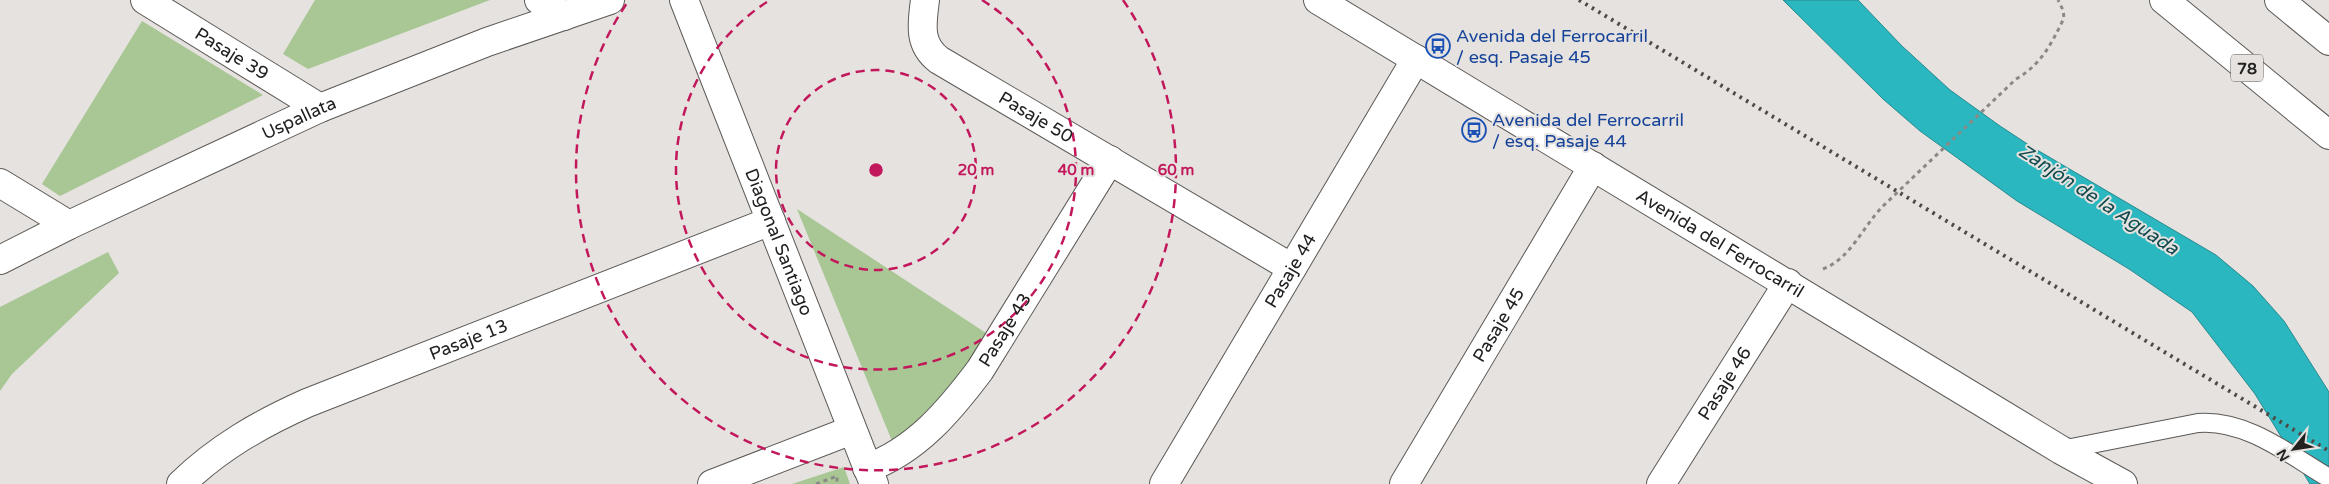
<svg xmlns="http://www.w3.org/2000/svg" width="2329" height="484" font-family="'Varela Round',sans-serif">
<rect width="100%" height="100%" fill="#e5e2df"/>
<path fill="#a8c794" d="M315,0H490L308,69L283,54Z
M142,21L263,95L60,196L42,184Z
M797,209L986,333L957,386L926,421L892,441Z
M108,252L119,273L12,374L0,391V307Z
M844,467L850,484H792Z"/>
<path fill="#2bb7bf" stroke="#288a8f" d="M1783,0H1858L1902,46L1950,90L2000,126L2032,147L2216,255L2253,286L2284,321L2329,392V484H2310L2255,394L2192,312L2129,269L2017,201L1920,131L1883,99Z"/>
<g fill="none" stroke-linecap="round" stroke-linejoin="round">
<g stroke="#5c5956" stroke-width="20">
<path id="service" d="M2061,450L2198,423C2246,419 2290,455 2329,478"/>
</g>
<g stroke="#5c5956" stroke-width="30">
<g id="minor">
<path id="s1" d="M145,0L320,108"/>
<path d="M539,0L564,16"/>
<path id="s2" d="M684,0L874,484"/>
<path id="s3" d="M925,0C922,24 918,44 939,60L1292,268"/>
<path id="s4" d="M1318,0L2061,450L2123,484"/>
<path d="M0,183L69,225"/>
<path id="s5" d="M0,260L69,225L320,108L487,42L610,0"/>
<path id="s6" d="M867,468C916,451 950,410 980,370L1110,160"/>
<path id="s7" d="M181,484C218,448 260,424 307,403L771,221"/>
<path d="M712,484L852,430"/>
<path id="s8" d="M1164,484L1416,59"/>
<path id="s9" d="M1404,484L1593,166"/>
<path id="s10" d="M1661,484L1788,283"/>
</g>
</g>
<g stroke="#5c5956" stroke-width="30">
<path id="motorway" d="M2164,0L2329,135
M2279,0L2329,41"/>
</g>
<path stroke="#8b8987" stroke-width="3" stroke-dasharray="4 4" stroke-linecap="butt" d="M1823,269C1850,259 1863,227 1882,207L2016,79C2041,65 2052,43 2064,18L2063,10L2058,0
M816,484L837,476V484"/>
<use href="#service" stroke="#fff" stroke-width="18"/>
<use href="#minor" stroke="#fff" stroke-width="28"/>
<use href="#motorway" stroke="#fff" stroke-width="28"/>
<path stroke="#4c4a49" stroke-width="4" stroke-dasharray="2.5 5" stroke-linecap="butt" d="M1579,0L2329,451"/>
</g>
<g fill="none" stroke="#c2185b" stroke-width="2.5" stroke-dasharray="9 6">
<circle cx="876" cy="170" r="100"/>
<path d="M982 0A200 200 0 1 1 770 0"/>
<path d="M1123 0A300 300 0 1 1 629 0"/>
</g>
<defs>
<g id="bus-ring" transform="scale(1.25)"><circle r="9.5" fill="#e5e2df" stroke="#1a4fb4" stroke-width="1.5"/><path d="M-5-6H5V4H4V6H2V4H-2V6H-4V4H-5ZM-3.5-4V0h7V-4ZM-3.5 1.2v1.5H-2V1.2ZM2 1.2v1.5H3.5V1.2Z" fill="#1a4fb4"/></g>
</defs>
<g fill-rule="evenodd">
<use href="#bus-ring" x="1438" y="46"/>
<use href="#bus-ring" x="1474" y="130"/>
</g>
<g text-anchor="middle" stroke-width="4" stroke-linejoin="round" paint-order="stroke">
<rect fill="#e5e2df" stroke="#5c5b59" stroke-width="1" x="2231" y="54.5" width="32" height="27" rx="4"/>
<g font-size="16" font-weight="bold" fill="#222120">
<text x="2247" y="74">78</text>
</g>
<g font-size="18" fill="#164399" stroke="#e5e2df" text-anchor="start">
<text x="1456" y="42">Avenida del Ferrocarril<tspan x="1456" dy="21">/ esq. Pasaje 45</tspan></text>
<text x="1492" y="126">Avenida del Ferrocarril<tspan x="1492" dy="21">/ esq. Pasaje 44</tspan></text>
</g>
<g font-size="18" fill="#222120" stroke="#e5e2df">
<text dy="6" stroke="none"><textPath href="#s1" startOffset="102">Pasaje 39</textPath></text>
<text dy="6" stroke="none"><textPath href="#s3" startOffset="178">Pasaje 50</textPath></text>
<text dy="6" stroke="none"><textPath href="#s5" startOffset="331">Uspallata</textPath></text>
<text dy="6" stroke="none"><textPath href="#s2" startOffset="260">Diagonal Santiago</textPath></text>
<text dy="6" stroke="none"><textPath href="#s4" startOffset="470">Avenida del Ferrocarril</textPath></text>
<text dy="6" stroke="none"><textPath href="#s8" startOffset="248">Pasaje 44</textPath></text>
<text dy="6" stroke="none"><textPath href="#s9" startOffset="185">Pasaje 45</textPath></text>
<text dy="6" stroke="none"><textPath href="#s6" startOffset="199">Pasaje 43</textPath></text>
<text dy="6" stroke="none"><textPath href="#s7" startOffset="324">Pasaje 13</textPath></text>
<text dy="6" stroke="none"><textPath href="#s10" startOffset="119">Pasaje 46</textPath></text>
</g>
<g font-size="19" font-style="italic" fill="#124b4f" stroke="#e5e2df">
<text transform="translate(2099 199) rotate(33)" y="7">Zanjón de la Aguada</text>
</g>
</g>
<circle cx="876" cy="170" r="8" fill="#c2185b" stroke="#e5e2df" stroke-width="2.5"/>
<g font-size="15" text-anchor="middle" font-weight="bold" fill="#c2185b" stroke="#e5e2df" stroke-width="4" stroke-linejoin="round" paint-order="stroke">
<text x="976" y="175">20 m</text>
<text x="1076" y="175">40 m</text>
<text x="1176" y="175">60 m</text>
</g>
<g transform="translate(2294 449) rotate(240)" stroke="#e5e2df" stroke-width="4" paint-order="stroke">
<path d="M0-4L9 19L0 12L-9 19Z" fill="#222120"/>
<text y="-8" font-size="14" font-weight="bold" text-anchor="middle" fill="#222120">N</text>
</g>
</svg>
